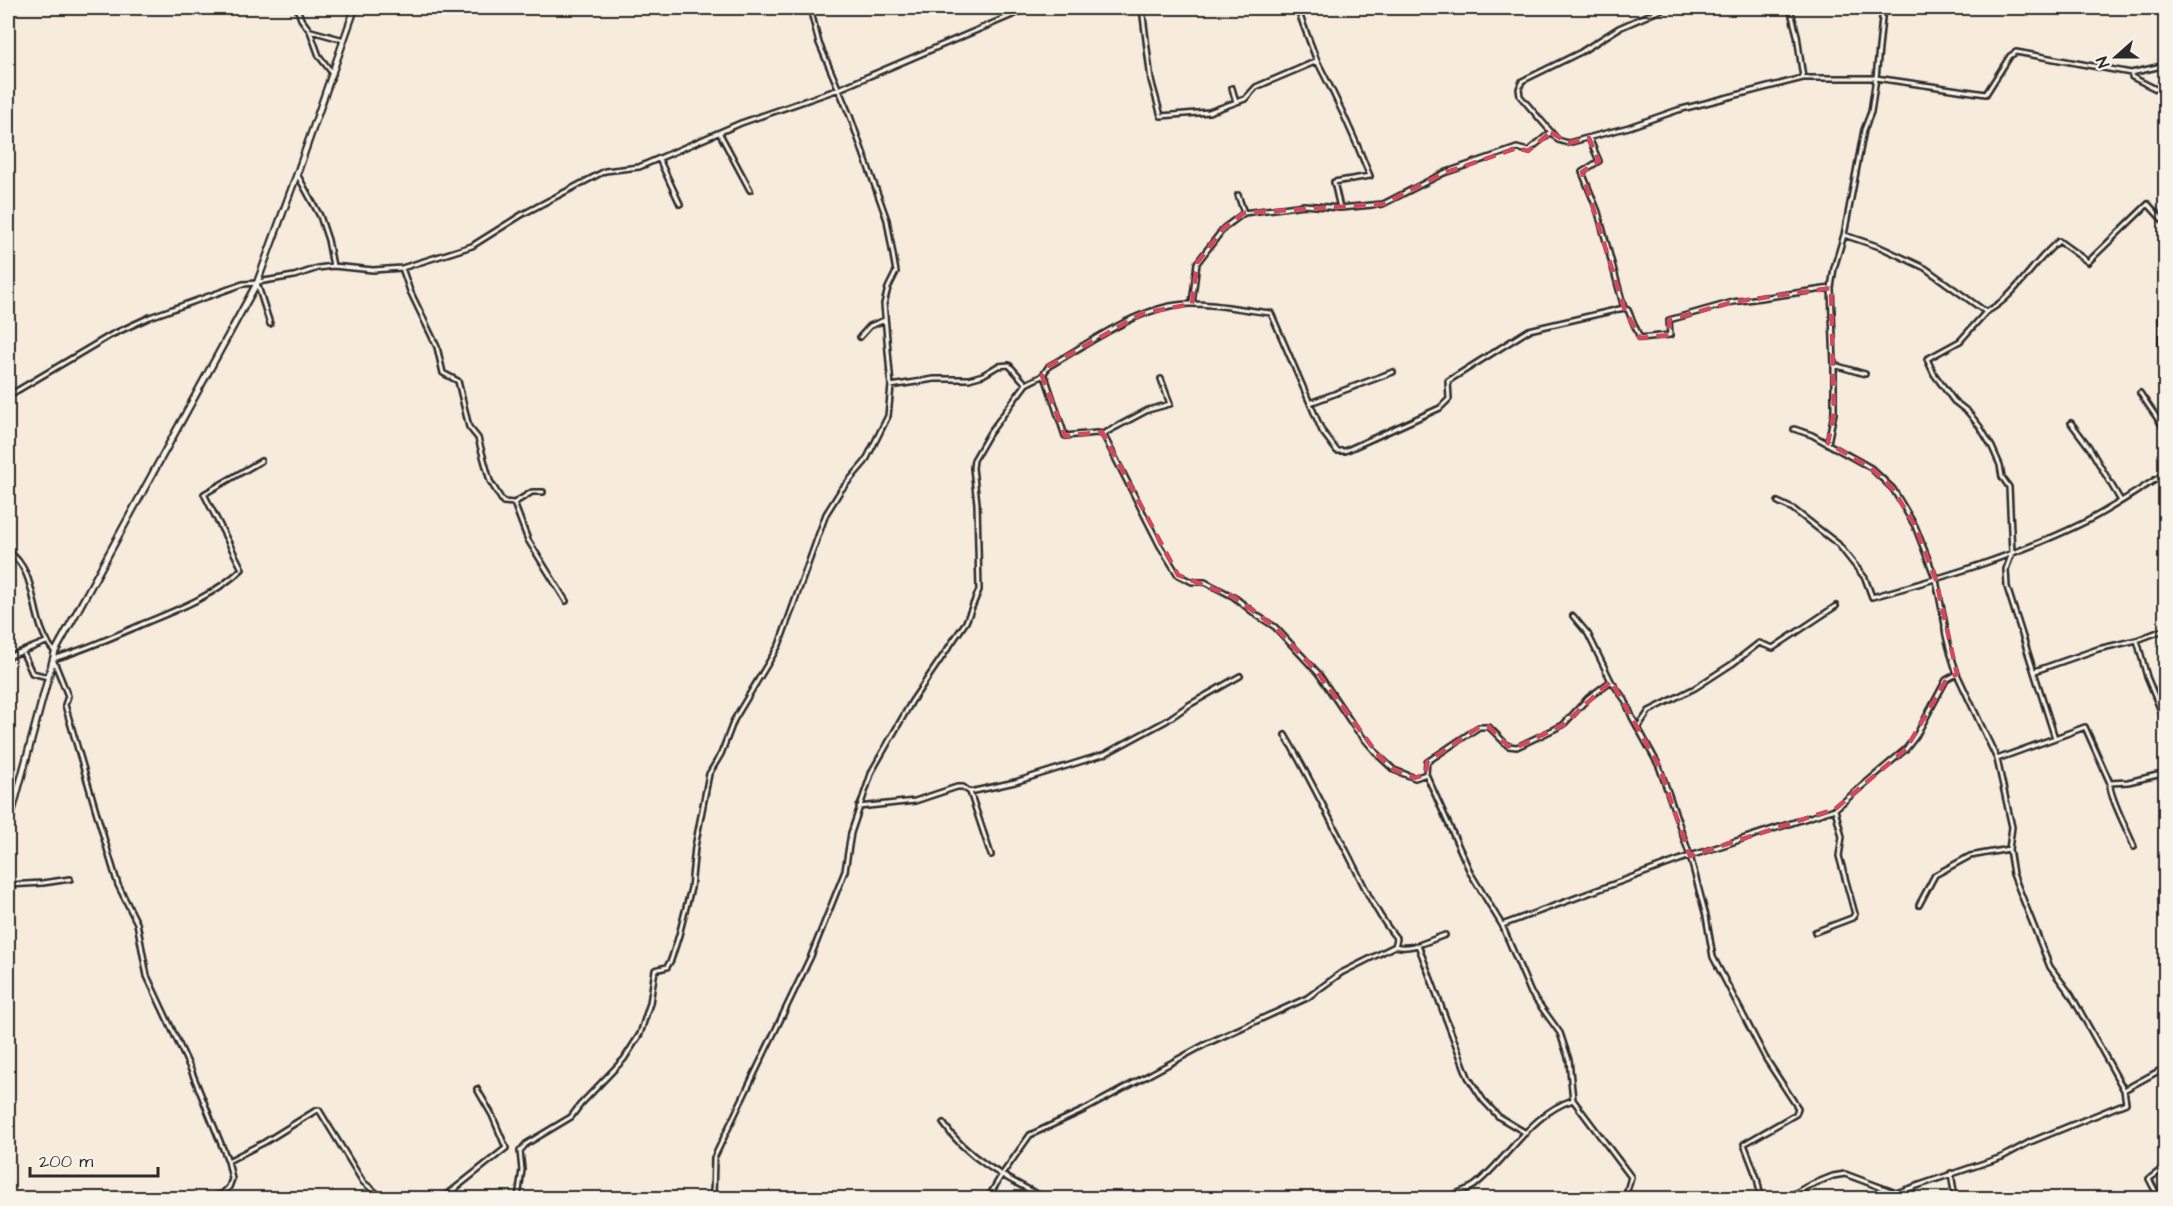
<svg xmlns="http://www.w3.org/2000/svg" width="2173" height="1206" font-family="'Architects Daughter',sans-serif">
<rect width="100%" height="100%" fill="#f7ebdb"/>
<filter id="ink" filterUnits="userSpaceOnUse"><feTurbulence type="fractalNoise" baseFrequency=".0167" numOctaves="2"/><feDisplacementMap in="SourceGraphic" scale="12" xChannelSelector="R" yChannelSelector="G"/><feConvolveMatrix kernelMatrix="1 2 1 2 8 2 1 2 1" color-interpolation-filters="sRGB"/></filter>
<g filter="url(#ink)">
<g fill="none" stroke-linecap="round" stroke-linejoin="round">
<g stroke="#2b2b2b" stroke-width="8">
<path id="street" d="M297,8L301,19L310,31L319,56L333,74
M1142,8L1151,80L1161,116L1209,112L1245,99L1256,87L1317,61L1297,8
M1665,8L1619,28L1581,52L1522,81L1519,89L1520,96L1558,140L1568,143L1629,127L1678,110L1803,78H1876L1986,94L2010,56L2016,52L2131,73L2166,65
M1790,8L1797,35L1803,78
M311,31L344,40
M1317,61C1337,99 1354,136 1370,176L1334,182L1340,208
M2131,73L2132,77L2166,94
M1232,88L1236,102
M720,134L750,190
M1589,138L1599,161L1582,172L1598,212L1624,308
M659,159L680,204
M297,174L320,216L328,240L333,266
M1238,195L1244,213
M1844,235L1880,247L1925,268L1986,312C2017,296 2032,262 2059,241L2088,262L2148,204L2166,224
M402,268L410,291L437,347L443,373L458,381L469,427L478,438L490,481L503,502L514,503L532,492H543
M258,282L294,276L318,268L333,266L373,270L402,268L472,246L523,214L605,171L639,167L741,123L839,89L1029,8
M1192,304L1197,263L1224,228L1244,213L1304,205L1340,208L1383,204L1444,173L1517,148L1528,151L1551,132
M2166,314L2161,316V344L2166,349
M860,337L870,326L885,320
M1834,365L1865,374
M1042,376L1046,379L1065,436L1097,433L1103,434L1160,546L1178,575L1192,582H1205L1234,597L1258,616L1275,627L1318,673L1355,728L1379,756L1394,770L1415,778L1426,774L1427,762L1479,727H1489L1508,746L1517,747L1563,725L1588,698L1611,681L1588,634L1573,616
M891,386L934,379H969L983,375L998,366L1009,365L1026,384
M8,387L10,394
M2140,393L2166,431
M8,396L111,335L150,317L243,284L257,283L270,324
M1310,403L1393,372
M2071,423L2089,447L2121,501
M1794,429L1812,435L1871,468L1893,489L1915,526L1936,580L1945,625C1943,632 1954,664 1957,674
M1103,434L1148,410L1170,404L1161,379
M1828,443L1834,413V365L1831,288L1834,268L1844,235L1864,130L1871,112L1876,78L1883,8
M1778,502L1793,509L1838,544L1865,578L1872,597C1945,577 2019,555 2087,521C2114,507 2140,489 2166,473
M514,503L528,540L566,601
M8,551C41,574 28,623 55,652
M2137,640L2147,677L2166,723
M23,653L32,673L48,677
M8,657L46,642
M2035,671L2098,649L2137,640L2166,629
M1611,681L1625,700L1632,717L1659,766L1690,856L1706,916L1713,957L1766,1059L1798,1108L1796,1114L1744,1144L1757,1178L1761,1198
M1638,727L1649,711L1695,688L1732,664L1759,643L1773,648L1836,606
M1285,735C1308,774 1327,814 1348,854C1363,883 1375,913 1397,939L1395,946
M2055,738L2085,727L2110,783L2128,782L2166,773
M1997,759L2012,827L2009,849L2013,874L2050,967L2071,995L2124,1090L2166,1067
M1426,774L1471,874L1502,925L1531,993L1560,1033L1569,1060L1573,1100L1631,1177L1627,1191L1630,1198
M2110,783C2108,794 2129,833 2134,847
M970,792L991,855
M859,807L915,801L957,787H963L970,792L1015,782L1105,754L1166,721L1189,705L1240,676
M8,885L43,883L70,879
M1919,905L1935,875L1970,856L2009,849
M1502,925L1690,856L1835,809L1906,749L1916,736L1946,680L1957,674L1997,759L2055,738L2007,587L2006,569L2012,553L2009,487L2002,477L2000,465L1992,447L1980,427L1968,412L1954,401L1934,374L1927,359L1960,341L1986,312
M1815,932L1852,918L1855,914L1839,856L1842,837L1835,809
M1418,945L1468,1077L1483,1100L1499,1117L1526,1133
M943,1123C967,1159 1008,1179 1045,1198
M228,1161L265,1142L315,1111L319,1110L363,1182L383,1198
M1951,1173L1955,1198
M208,1198L222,1194L229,1187L232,1179L228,1161L191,1070L147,976L137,923L118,885L111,862L65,705L68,696L53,659C85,650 115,636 145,623C179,609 215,595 242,569L204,494L261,461
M443,1198L506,1148L492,1115L477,1089
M518,1198L522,1170L520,1151L526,1144L571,1117L580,1105L624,1059L640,1034L650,1003L655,970L667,967L671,960L679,935L691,888L695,847L709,774L721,754L734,720L779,645L826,514L841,490L865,462L888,416L891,386L884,304L888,288L896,272L887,220L850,116L819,43L810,8
M713,1198L714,1158L811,956L845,871L851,833L872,771L912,701L966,622L979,590L977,503L973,468L974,460L989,434L1026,384L1042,376L1049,366C1090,343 1143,303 1192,304C1218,304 1245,310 1271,313L1322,431L1337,451H1345L1440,408L1449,399L1448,381L1529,330L1624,308L1628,310L1640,338L1670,335L1669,320L1733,302L1831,288
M988,1198L1001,1176L1030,1135L1084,1110L1206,1044L1307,998L1341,973L1395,946C1411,951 1430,940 1445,935
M1136,1198L1138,1197
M1450,1198C1457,1191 1467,1191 1475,1185C1508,1159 1531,1113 1573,1100
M1787,1198L1808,1186L1833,1176L1845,1174L1896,1193L2002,1157L2030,1142L2126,1103L2124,1090
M2159,1198L2149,1179L2166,1166"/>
</g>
<g stroke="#2b2b2b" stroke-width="9">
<path id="secondary" d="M8,827L55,652L257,283L297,174L355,8"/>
</g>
<use href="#street" stroke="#f7f3e8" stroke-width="3"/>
<use href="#secondary" stroke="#f7f3e8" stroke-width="4.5"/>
</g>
</g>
<path fill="none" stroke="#d1495b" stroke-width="4.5" stroke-dasharray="12 8" stroke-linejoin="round" d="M1551,132L1568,143L1589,138L1599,161L1582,172L1624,308L1640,338L1670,335L1669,320L1733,302L1831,288L1834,413L1828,443L1871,468L1893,489L1915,526L1936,580L1957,674L1946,680L1906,749L1835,809L1690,856L1659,766L1611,681L1563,725L1517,747L1508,746L1489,727H1479L1427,762L1426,774L1415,778L1394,770L1379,756L1318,673L1275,627L1234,597L1178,575L1102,432L1065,436L1042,376L1049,366L1143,313L1192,304L1197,263L1224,228L1244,213L1383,204L1444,173L1517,148L1528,151Z"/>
<rect width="2173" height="1206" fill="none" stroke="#f7f3e8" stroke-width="30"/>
<rect x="15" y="15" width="2143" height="1176" fill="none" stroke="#2b2b2b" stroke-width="2" filter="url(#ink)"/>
<g transform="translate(2116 57) rotate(249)" stroke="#f7f3e8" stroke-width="4.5" paint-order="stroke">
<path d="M0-4.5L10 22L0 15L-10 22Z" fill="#2b2b2b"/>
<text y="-9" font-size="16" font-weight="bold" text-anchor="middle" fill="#2b2b2b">N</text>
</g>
<path d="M30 1167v9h128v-9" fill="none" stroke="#2b2b2b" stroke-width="3"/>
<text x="39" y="1167" font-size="18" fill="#2b2b2b" stroke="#f7f3e8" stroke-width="4.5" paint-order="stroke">200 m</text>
</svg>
